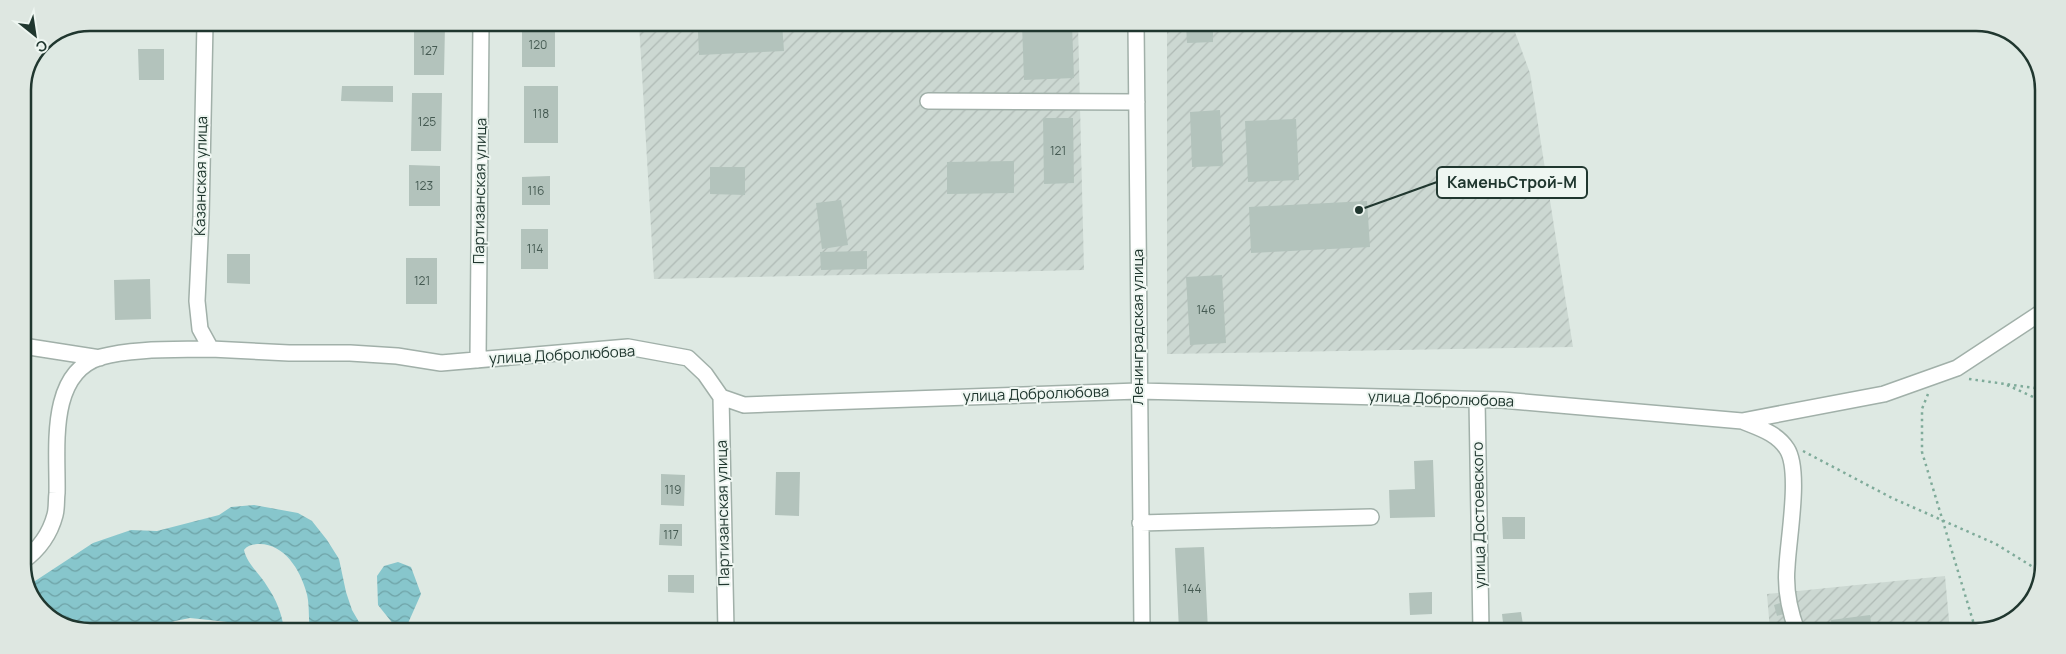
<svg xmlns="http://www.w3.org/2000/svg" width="2066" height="654" font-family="Manrope,sans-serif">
<defs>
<pattern id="industrial-furrows" width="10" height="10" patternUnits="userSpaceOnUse" patternTransform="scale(1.25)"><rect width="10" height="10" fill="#ccd8d2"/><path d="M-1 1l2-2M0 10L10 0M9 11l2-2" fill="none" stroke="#afbab5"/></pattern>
<pattern id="water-waves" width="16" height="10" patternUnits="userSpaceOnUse" patternTransform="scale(1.25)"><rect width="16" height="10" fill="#87c6cc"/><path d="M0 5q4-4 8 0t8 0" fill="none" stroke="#6ea2a6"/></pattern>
</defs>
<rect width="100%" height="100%" fill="#dee9e3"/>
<path fill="url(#industrial-furrows)" d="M639,23L1078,24L1084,270L654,279Z
M1167,24H1512L1530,73L1573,347L1167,354Z
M1945,576L1950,631H1770L1767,594Z"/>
<path fill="url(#water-waves)" d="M254,505L298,513L312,521L327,540L339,559L346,592L352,610L363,629H310C308,617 310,603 306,591C300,569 283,542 257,544C251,545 248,545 244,550C247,564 260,574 267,586C276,599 282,614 284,629H250L237,623L190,618L175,621L150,629H73L37,605L29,585L93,543L131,530L157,531L219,515L231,507Z
M398,562L411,567L421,594L405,630H398L378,605L377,576L384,566Z"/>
<path fill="#b3c3bc" d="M522,23H555V67H522Z
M763,23H782L784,51L699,55L698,32L763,28Z
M1022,24H1072L1074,78L1024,80Z
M1186,24H1213V42L1187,43Z
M414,26H445L444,75H414Z
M138,49H164V80H139Z
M342,86H393V102L341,101Z
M524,86H558V143H524Z
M412,93H442L441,151H411Z
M1220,110L1223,166L1192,167L1190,112Z
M1043,118H1073L1074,183L1044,184Z
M1296,119L1299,180L1248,182L1245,121Z
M1014,161V193L947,194V162Z
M409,165L440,166V206H409Z
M710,167H745V195L710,194Z
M550,176V205H522V177Z
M841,200L848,245L822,249L816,203Z
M1367,201L1370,247L1251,253L1249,207Z
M521,229H548V269H521Z
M867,251V269L821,270L820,252Z
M227,254H250V284L227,283Z
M406,258H437V304H406Z
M1222,275L1226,343L1190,345L1186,277Z
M150,279L151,319L115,320L114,280Z
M1433,460L1435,517L1390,518L1389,490L1415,489L1414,461Z
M776,472H800L799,516L775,515Z
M661,474L685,475L684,506L661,505Z
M1502,517H1525V539H1503Z
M660,524H682V546L659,545Z
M1204,547L1208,631L1179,630L1175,548Z
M668,575H694V593L668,592Z
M1432,592V614L1410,615L1409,593Z
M1783,602L1787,613L1777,616L1774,605Z
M1521,612L1524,631H1504L1502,614Z
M1870,615L1872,631H1832L1831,620Z
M1446,627L1447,631H1424V628Z"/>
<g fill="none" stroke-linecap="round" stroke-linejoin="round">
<g stroke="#a1b0a9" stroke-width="18">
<path id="minor" d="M205,23L201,217L197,301L200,329L211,349L289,353H350L397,356L441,363L628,347L688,358L705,374L721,397L744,405L1138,391L1502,400L1742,421L1884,394L1957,368L2042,312
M1136,24L1142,630
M928,101L1137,102
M23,346L100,358
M478,360L481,23
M721,397L726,630
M1477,400L1481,631
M1742,421C1759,428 1777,433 1787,449C1801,471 1788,540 1787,567C1785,588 1790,612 1797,631
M1140,523L1371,517
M23,561C38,550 50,534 55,515C57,508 56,500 57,493C58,450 47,373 101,357C133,348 178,350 211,349"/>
</g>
<path stroke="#7fab9a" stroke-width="2.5" stroke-dasharray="2.5 4" stroke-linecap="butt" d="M1969,379L2042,389
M2007,385L2042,401
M1928,394L1922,409V452L1976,631
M1803,451L1892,498L1996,544L2041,572"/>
<use href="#minor" stroke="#fff" stroke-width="15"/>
</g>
<g text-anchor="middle" stroke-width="4" stroke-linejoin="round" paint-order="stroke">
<g font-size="12" fill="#455a52">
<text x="538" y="49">120</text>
<text x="429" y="55">127</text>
<text x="541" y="118">118</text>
<text x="427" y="126">125</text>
<text x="1058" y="155">121</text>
<text x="424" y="190">123</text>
<text x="536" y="195">116</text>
<text x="535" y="253">114</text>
<text x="422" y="285">121</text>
<text x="1206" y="314">146</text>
<text x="673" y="494">119</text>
<text x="671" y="539">117</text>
<text x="1192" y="593">144</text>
</g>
<g font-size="15" fill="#20372f" stroke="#eef6f1">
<text transform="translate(201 176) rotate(-89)" y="5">Казанская улица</text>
<text transform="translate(480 191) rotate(-89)" y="5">Партизанская улица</text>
<text transform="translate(1138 327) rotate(-90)" y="5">Ленинградская улица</text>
<text transform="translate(562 355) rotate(-3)" y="5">улица Добролюбова</text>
<text transform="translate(1036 394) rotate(-2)" y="5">улица Добролюбова</text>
<text transform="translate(1441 399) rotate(2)" y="5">улица Добролюбова</text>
<text transform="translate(723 513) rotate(-91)" y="5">Партизанская улица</text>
<text transform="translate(1479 515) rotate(-91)" y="5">улица Достоевского</text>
</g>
</g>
<path d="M0 0H2066V654H0ZM90 31H1976A59 59 0 0 1 2035 90V564A59 59 0 0 1 1976 623H90A59 59 0 0 1 31 564V90A59 59 0 0 1 90 31Z" fill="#dee7e1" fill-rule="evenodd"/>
<path fill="none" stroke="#20372f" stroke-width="2.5" d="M90 31H1976A59 59 0 0 1 2035 90V564A59 59 0 0 1 1976 623H90A59 59 0 0 1 31 564V90A59 59 0 0 1 90 31Z"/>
<path fill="none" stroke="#20372f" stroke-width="2" d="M1359 210L1437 182"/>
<circle fill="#20372f" stroke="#eef6f1" stroke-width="2" cx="1359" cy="210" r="5"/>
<rect fill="#eef6f1" stroke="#20372f" stroke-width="2" x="1437" y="167" width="150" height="31" rx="5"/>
<g font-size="16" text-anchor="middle" font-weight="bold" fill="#20372f">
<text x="1512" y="188">КаменьСтрой-М</text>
</g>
<g transform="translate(35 35) rotate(150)" stroke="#eef6f1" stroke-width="4" paint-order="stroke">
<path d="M0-4L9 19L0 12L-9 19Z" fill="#20372f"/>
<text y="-8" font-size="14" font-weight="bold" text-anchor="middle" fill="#20372f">С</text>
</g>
</svg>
